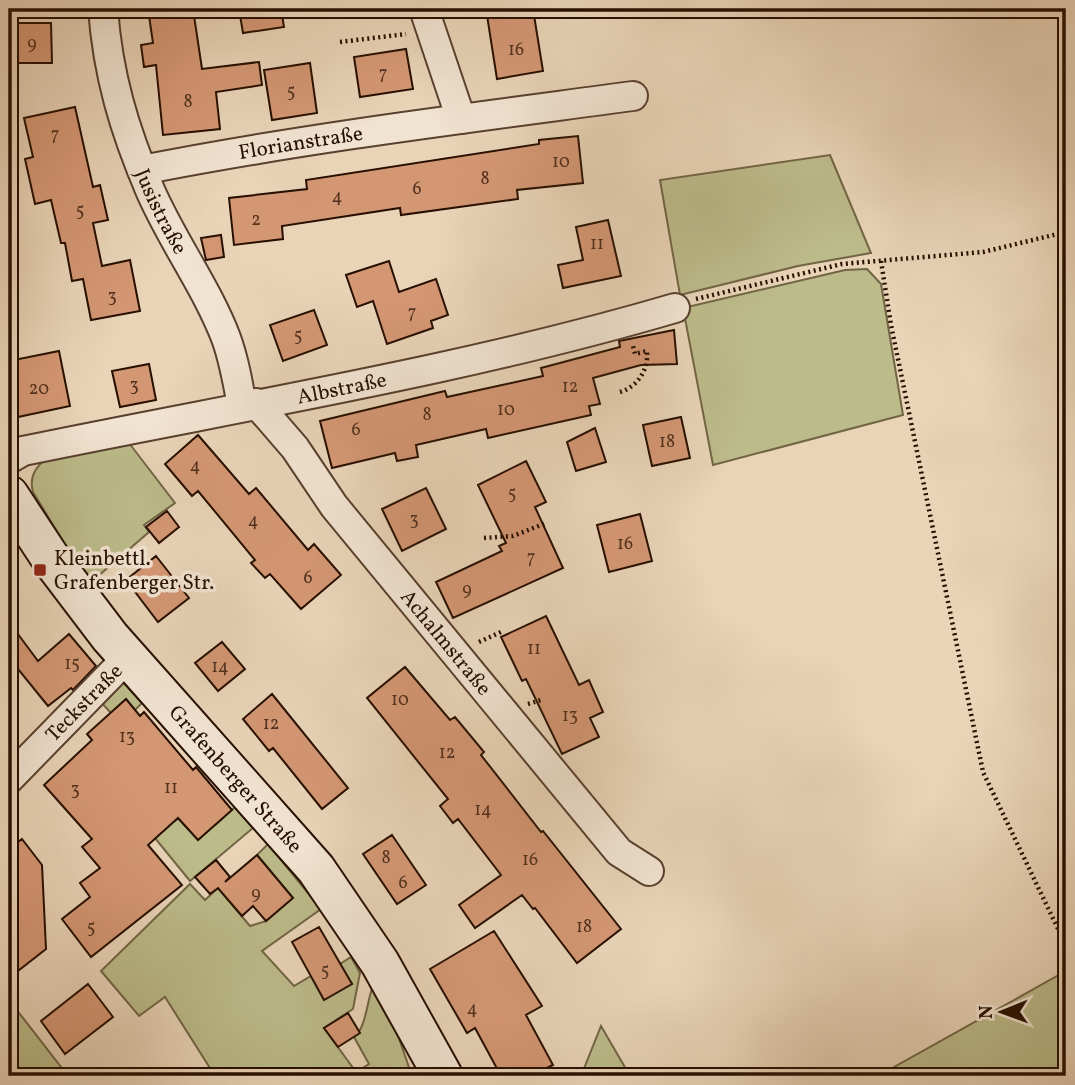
<svg xmlns="http://www.w3.org/2000/svg" width="1075" height="1085" font-family="Vollkorn,serif">
<rect width="100%" height="100%" fill="#e9d4b8"/>
<filter id="stains"><feTurbulence type="fractalNoise" baseFrequency=".00286" numOctaves="4"/><feColorMatrix values="0 0 0 0 .2 0 0 0 0 .09 0 0 0 0 .02 0 0 0 .5 -.17"/></filter>
<radialGradient id="worn" r=".72"><stop offset=".6" stop-color="#630" stop-opacity="0"/><stop offset="1" stop-color="#630" stop-opacity=".3"/></radialGradient>
<path fill="#bcbb8a" stroke="#726545" stroke-width="2" d="M830,155L871,253L798,266L680,295L660,180Z
M867,269L881,284L903,415L713,465L683,308L845,270Z
M129,443L175,503L144,525L149,532L89,584L33,492C29,478 34,468 46,459Z
M122,681L142,703L135,710L126,699L111,713L99,700Z
M235,807L253,828L190,881L137,816L175,821L178,818L192,833L210,817L216,824Z
M268,844L321,909L262,951L294,986L311,976L324,1000L352,984L340,964L351,957L360,973L353,1009L324,1028L356,1072L369,1064L354,1037C366,1029 367,1000 373,986L396,1030L412,1076H215L165,997L139,1016L101,971L190,884L205,900L218,888L250,926L266,921L293,898L257,855Z
M1066,971V1076H878Z
M16,1009L68,1076H16L9,1067V1015Z
M601,1026L630,1076H581Z"/>
<path fill="#d49774" stroke="#270f00" stroke-width="2" d="M148,9H193L202,69L259,62L262,85L216,92L220,129L163,135L156,65L144,67L141,45L153,43Z
M239,9H281L284,27L243,33Z
M486,9H533L543,71L497,79Z
M13,23H51L52,63H13Z
M406,49L413,89L360,97L354,57Z
M310,63L317,113L272,120L264,70Z
M75,107L93,187L100,185L108,220L93,223L102,266L130,260L140,311L91,320L83,279L72,281L65,243H61L51,200L35,204L25,159L33,157L24,118Z
M578,136L583,183L517,190L518,199L401,215L400,208L282,226L283,239L234,245L229,198L307,189L306,180L539,144V140Z
M608,220L621,276L563,288L558,265L583,260L576,227Z
M221,235L224,257L206,260L201,238Z
M389,261L399,292L436,279L448,315L431,321L433,328L387,344L373,301L357,307L346,275Z
M314,310L327,345L283,361L270,325Z
M674,330L677,364L641,365L593,378L600,404L589,406L591,415L488,438L486,429L416,445L418,457L397,461L395,453L332,468L320,421L445,391L447,397L543,376L541,368L620,347L619,341Z
M59,351L70,406L18,417L9,361Z
M149,364L156,400L120,407L112,371Z
M681,417L690,458L652,466L643,425Z
M595,428L606,462L576,471L567,442Z
M198,435L249,494L256,488L308,550L314,544L341,575L301,609L270,574L265,578L251,563L255,560L198,491L192,496L165,464Z
M526,461L546,502L535,507L563,568L453,618L436,582L502,551L499,546L506,543L478,485Z
M426,488L446,529L402,551L382,509Z
M167,511L179,527L159,543L146,527Z
M640,514L652,561L609,572L597,525Z
M156,556L189,598L158,622L126,580Z
M546,616L579,685L589,680L603,712L590,718L599,737L562,754L526,679L522,681L501,637Z
M9,622L38,661L69,634L96,666L73,690L71,688L48,706L9,658Z
M222,642L245,669L218,691L195,663Z
M405,667L450,720L455,717L484,752L481,755L541,832L543,831L621,929L577,963L535,908L533,909L522,895L475,928L459,905L501,875L458,819L453,823L440,806L448,799L367,698Z
M272,694L348,788L322,809L273,748L269,751L243,719Z
M126,699L140,716L144,712L193,770L196,767L232,810L198,840L178,818L148,845L182,885L91,957L62,919L90,897L80,883L100,868L82,847L92,839L44,785L92,740L87,734Z
M392,835L426,885L397,904L363,854Z
M22,839L42,865L46,949L9,978V849Z
M257,855L293,898L266,921L253,906L242,916L218,888L210,894L195,877L216,860L230,877L225,882Z
M319,927L352,984L324,1000L292,942Z
M494,931L542,1006L526,1015L553,1065L530,1076H501L475,1028L467,1033L430,969Z
M88,984L113,1017L65,1054L41,1021Z
M348,1013L360,1033L338,1047L324,1028Z"/>
<g fill="none" stroke-linecap="round" stroke-linejoin="round">
<g stroke="#58402e" stroke-width="32">
<g id="street">
<path id="s1" d="M103,9C108,75 124,129 150,190C172,241 206,286 226,338C234,360 238,383 242,406"/>
<path d="M424,9L461,119"/>
<path id="s2" d="M142,170C304,138 469,118 633,96"/>
<path id="s3" d="M256,403L295,448L334,506L619,852L649,871"/>
<path id="s4" d="M9,459L23,451C241,406 461,371 675,308"/>
<path id="s5" d="M9,779L128,657"/>
</g>
</g>
<g stroke="#270f00" stroke-width="42">
<g id="secondary">
<path id="s6" d="M9,495L53,562L110,637L316,869L380,963L443,1076"/>
</g>
</g>
<path stroke="#270f00" stroke-width="4.5" stroke-dasharray="2 3.5" stroke-linecap="butt" d="M340,42L406,34
M881,261L891,325L983,772L1059,931L1066,951
M696,299L842,264L983,252L1066,232
M620,392C637,387 649,370 647,351L635,354L633,346
M484,538L513,536L546,523
M479,642L501,632
M528,704L541,700"/>
<use href="#street" stroke="#f1e3d1" stroke-width="28"/>
<use href="#secondary" stroke="#f1e3d1" stroke-width="38"/>
</g>
<rect fill="#8f2418" stroke="#f1e3d1" stroke-width="2.5" x="33" y="563" width="14" height="14" rx="3.5"/>
<g text-anchor="middle" stroke-width="7" stroke-linejoin="round" paint-order="stroke">
<g font-size="18" fill="#52311d">
<text x="32" y="49">9</text>
<text x="516" y="55">16</text>
<text x="383" y="79">7</text>
<text x="291" y="97">5</text>
<text x="188" y="107">8</text>
<text x="55" y="140">7</text>
<text x="561" y="167">10</text>
<text x="485" y="184">8</text>
<text x="417" y="194">6</text>
<text x="337" y="202">4</text>
<text x="80" y="216">5</text>
<text x="256" y="225">2</text>
<text x="597" y="249">11</text>
<text x="112" y="302">3</text>
<text x="412" y="318">7</text>
<text x="298" y="341">5</text>
<text x="134" y="391">3</text>
<text x="570" y="392">12</text>
<text x="39" y="394">20</text>
<text x="506" y="415">10</text>
<text x="427" y="420">8</text>
<text x="356" y="435">6</text>
<text x="667" y="447">18</text>
<text x="195" y="471">4</text>
<text x="512" y="499">5</text>
<text x="414" y="525">3</text>
<text x="253" y="526">4</text>
<text x="625" y="549">16</text>
<text x="531" y="563">7</text>
<text x="308" y="583">6</text>
<text x="467" y="595">9</text>
<text x="534" y="654">11</text>
<text x="72" y="669">15</text>
<text x="220" y="672">14</text>
<text x="400" y="705">10</text>
<text x="570" y="721">13</text>
<text x="271" y="729">12</text>
<text x="127" y="742">13</text>
<text x="447" y="758">12</text>
<text x="171" y="793">11</text>
<text x="75" y="795">3</text>
<text x="483" y="815">14</text>
<text x="386" y="863">8</text>
<text x="530" y="865">16</text>
<text x="403" y="888">6</text>
<text x="256" y="899">9</text>
<text x="584" y="932">18</text>
<text x="91" y="933">5</text>
<text x="325" y="976">5</text>
<text x="472" y="1014">4</text>
</g>
<g font-size="21" fill="#270f00" stroke="#f1e3d1">
<text dy="7" stroke="none"><textPath href="#s2" startOffset="161">Florianstraße</textPath></text>
<text dy="7" stroke="none"><textPath href="#s1" startOffset="212">Jusistraße</textPath></text>
<text dy="7" stroke="none"><textPath href="#s4" startOffset="341">Albstraße</textPath></text>
<text dy="7" stroke="none"><textPath href="#s3" startOffset="306">Achalmstraße</textPath></text>
<text dy="7" stroke="none"><textPath href="#s5" startOffset="107">Teckstraße</textPath></text>
<text dy="7" stroke="none"><textPath href="#s6" startOffset="364">Grafenberger Straße</textPath></text>
</g>
<g font-size="21" fill="#270f00" stroke="#f1e3d1" text-anchor="start">
<text x="54" y="565">Kleinbettl.<tspan x="54" dy="24">Grafenberger Str.</tspan></text>
</g>
</g>
<rect width="1075" height="1085" fill="none" stroke="#e9d4b8" stroke-width="35"/>
<rect x="10" y="10" width="1054" height="1064" fill="none" stroke="#270f00" stroke-width="3.5"/>
<rect x="18" y="18" width="1040" height="1050" fill="none" stroke="#270f00" stroke-width="2"/>
<g transform="translate(1002 1012) rotate(269)" stroke="#f1e3d1" stroke-width="5" paint-order="stroke">
<path d="M0-5L12 26L0 18L-12 26Z" fill="#270f00"/>
<text y="-10" font-size="19" font-weight="bold" text-anchor="middle" fill="#270f00">N</text>
</g>
<rect width="100%" height="100%" filter="url(#stains)"/>
<rect width="100%" height="100%" fill="url(#worn)"/>
</svg>
